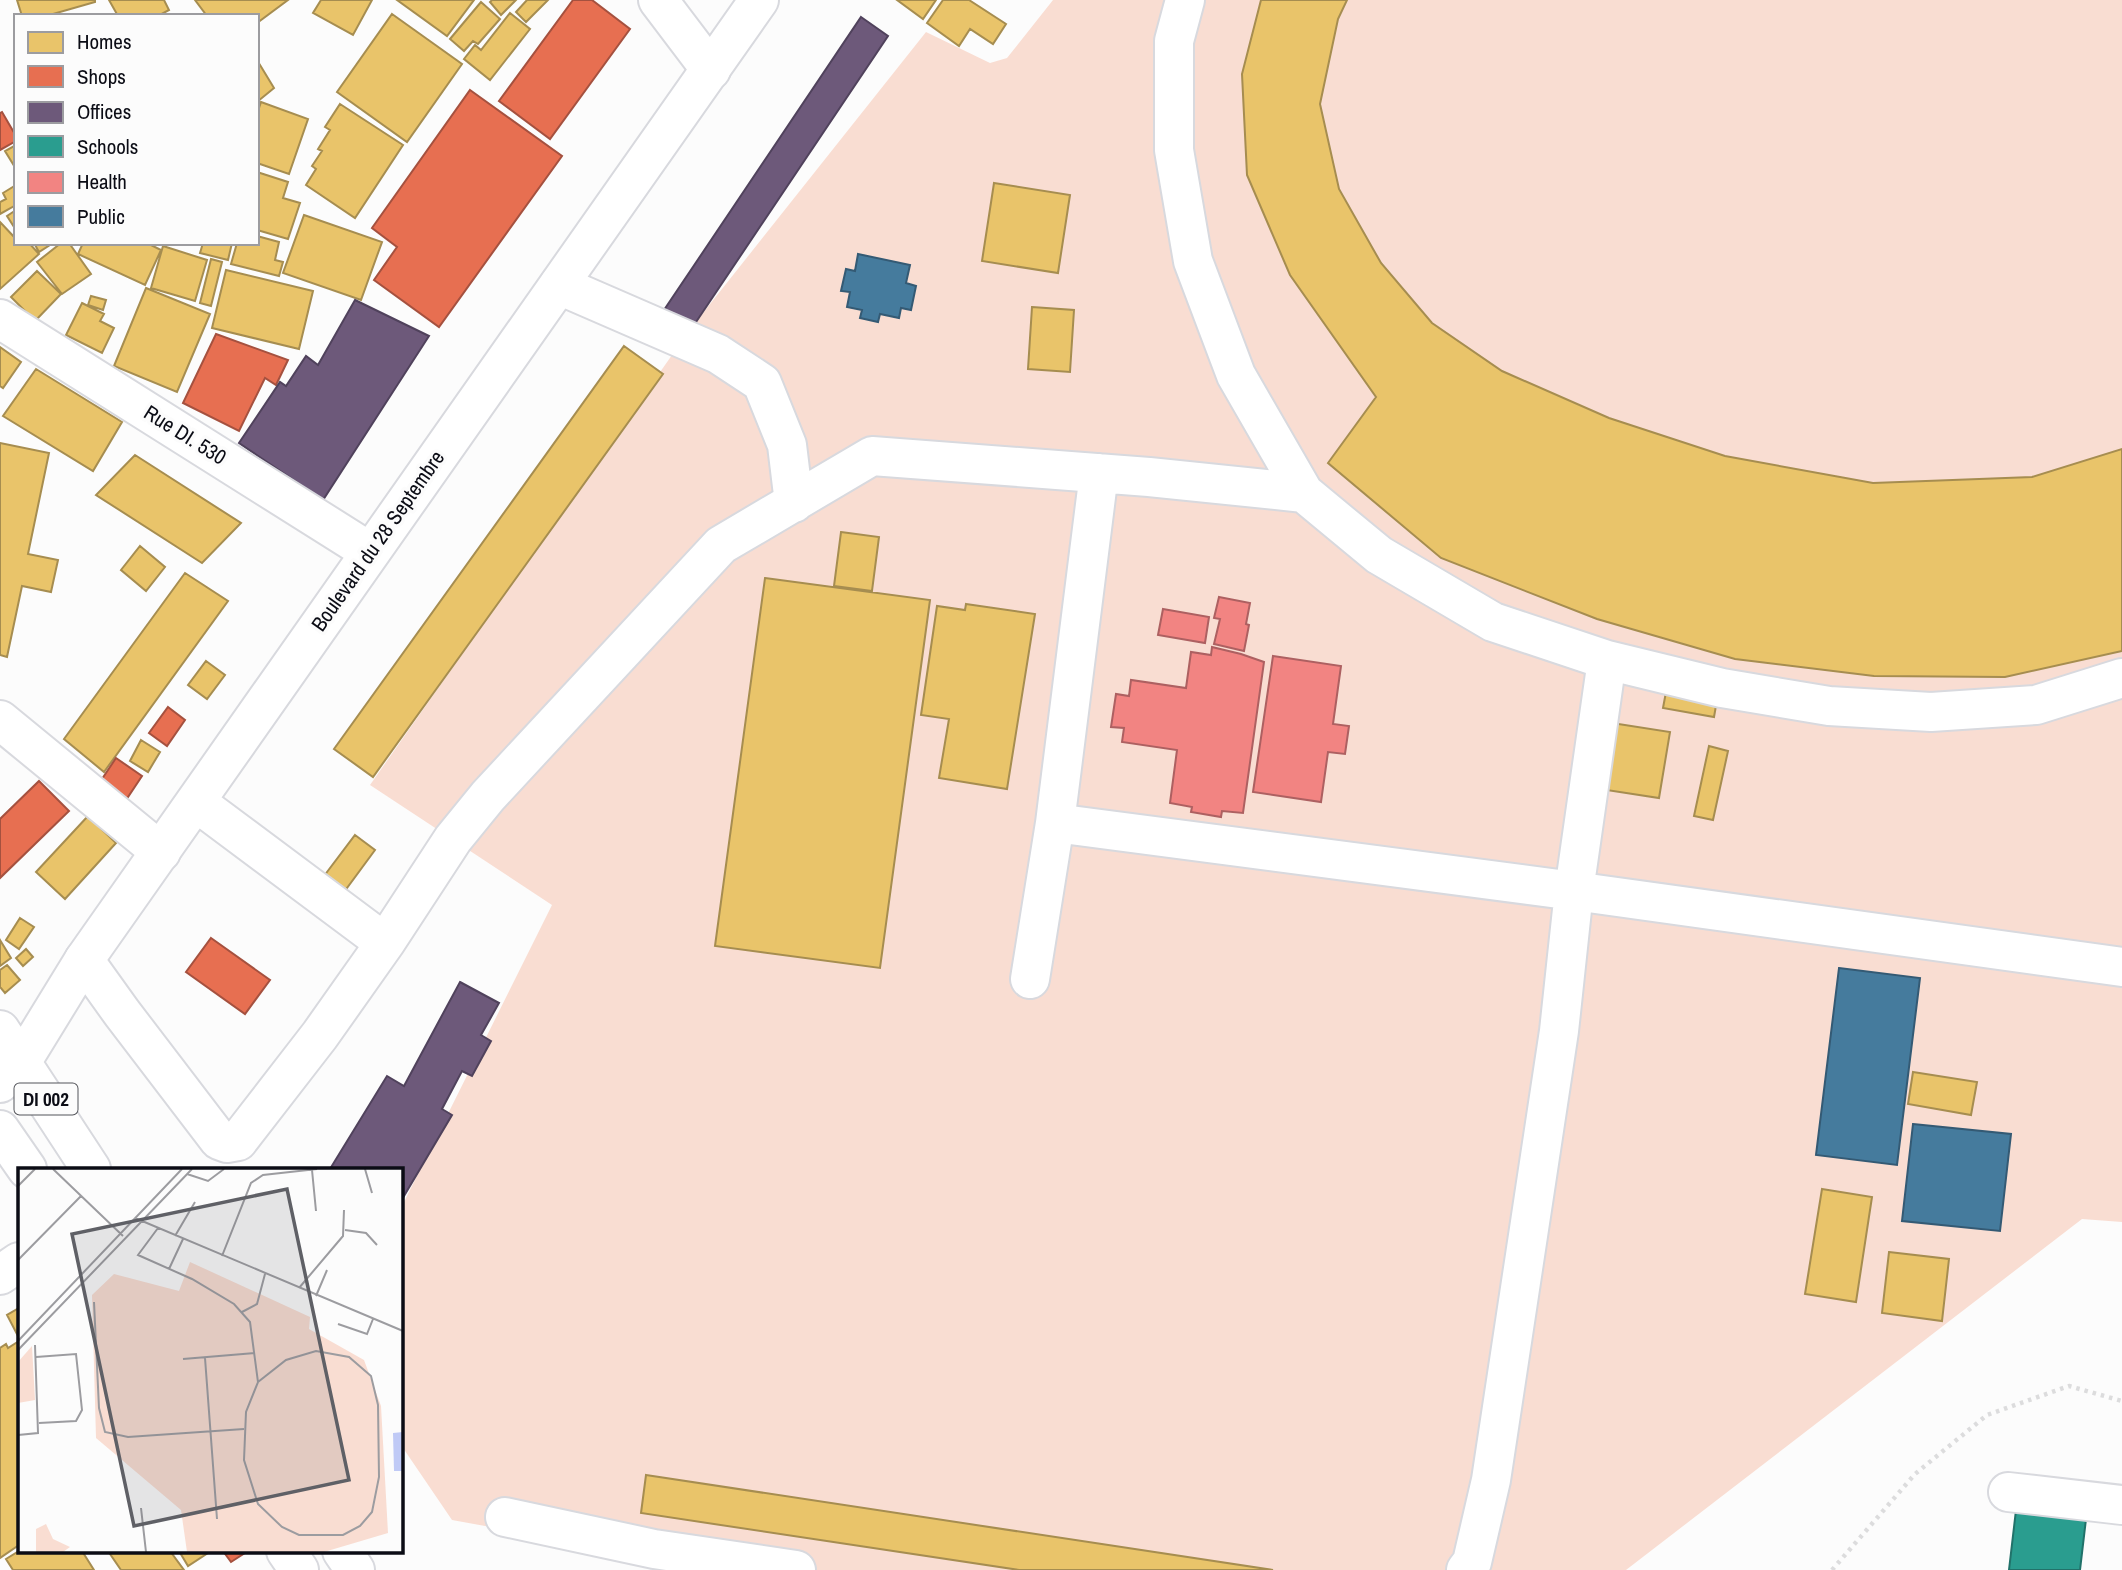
<svg xmlns="http://www.w3.org/2000/svg" width="2122" height="1570" font-family="'Archivo Narrow',sans-serif">
<rect width="100%" height="100%" fill="#fcfcfc"/>
<path fill="#f9ddd2" d="M1053,0H2122V1222L2082,1219L1626,1570H727L452,1520L401,1445V1208L552,905L370,785L691,328L926,32L990,63L1007,58Z"/>
<path fill="#e9c46a" stroke="#a68d50" stroke-width="2" d="M17,0H95V2L46,16H22Z
M109,0H164L169,10L158,16H118Z
M195,0H288L257,23V16H207Z
M321,0H372L353,35L313,13Z
M397,0H474L447,36Z
M492,0H516L501,15L490,2Z
M527,0H548L526,22L516,12Z
M897,0H936L923,19Z
M943,0H969L1006,24L993,44L970,29L959,46L927,23Z
M1261,0H1347L1338,19L1320,104L1339,189L1381,263L1432,323L1502,371L1609,418L1725,456L1873,483L2032,477L2122,449V651L2005,677L1874,676L1735,659L1597,619L1441,558L1328,463L1376,397L1290,275L1247,175L1242,74Z
M481,2L500,19L478,44L473,41L464,51L450,39Z
M510,13L530,29L490,80L464,59L475,45L481,50Z
M392,14L462,64L407,142L337,92Z
M257,60L274,88L257,102Z
M261,102L308,119L289,174L257,163V114Z
M340,104L403,145L355,218L306,185L316,169L312,166L322,151L318,149L330,130L325,127Z
M16,145V169L5,151Z
M257,172L288,182L283,198L300,203L288,239L257,230Z
M994,183L1070,195L1058,273L982,261Z
M16,185V205L0,214V202L6,199L3,193Z
M16,210V230L7,216Z
M304,215L382,242L361,300L283,273Z
M0,222L16,239V243H29L39,254L0,289Z
M257,236L279,242L275,260L283,262L279,276L231,264L237,243H257Z
M34,243H53L39,252Z
M61,243H69L91,274L62,294L37,262Z
M83,243H147L161,250L145,285L78,254Z
M203,243H232L228,260L200,253Z
M163,246L207,260L195,301L151,288Z
M211,259L222,262L211,306L200,303Z
M226,270L313,291L299,349L212,328Z
M37,271L61,294L35,321L11,297Z
M146,288L210,314L177,392L114,366Z
M91,296L106,300L103,310L88,305Z
M82,303L104,314L100,321L114,328L102,353L66,335Z
M1032,307L1074,310L1070,372L1028,369Z
M624,346L663,374L373,777L334,749Z
M0,347L21,362L3,388L0,386Z
M36,369L122,422L93,471L3,416Z
M0,443L49,453L28,554L58,560L51,592L22,586L7,657L0,655Z
M135,455L241,523L202,563L96,495Z
M841,532L879,537L872,591L834,586Z
M140,546L165,567L146,591L121,570Z
M185,573L228,601L104,772L64,739Z
M765,578L930,600L880,968L715,946Z
M966,604L1035,614L1007,789L939,778L949,719L921,715L937,606L965,610Z
M206,661L225,675L207,699L188,685Z
M1666,692L1717,700L1714,717L1663,708Z
M1612,723L1670,732L1659,798L1600,789Z
M141,740L160,752L148,772L130,761Z
M1709,746L1728,751L1713,820L1694,816Z
M88,816L116,843L65,899L36,872Z
M355,835L375,850L344,892L324,876Z
M20,918L34,927L19,949L6,940Z
M0,940L11,958L0,966Z
M26,949L33,957L23,966L16,958Z
M7,965L20,980L5,993L0,987V970Z
M1913,1072L1977,1082L1971,1115L1908,1104Z
M1822,1189L1872,1197L1856,1302L1805,1294Z
M1889,1252L1949,1259L1942,1321L1882,1313Z
M19,1308V1335L18,1336L7,1315Z
M19,1341V1545L0,1558V1348L6,1344L8,1348Z
M646,1475L1273,1570H1019L641,1513Z
M19,1551H82L94,1570H13L6,1559Z
M108,1551H170L184,1570H121Z
M179,1551H211L188,1566Z"/>
<path fill="#e76f51" stroke="#a5513f" stroke-width="2" d="M573,0H592L630,29L550,139L499,101Z
M470,90L562,156L439,327L374,280L397,247L372,228Z
M2,112L16,136V141L0,150V113Z
M216,334L288,360L276,385L265,378L239,431L183,403Z
M168,707L185,720L167,746L149,733Z
M116,758L142,776L122,806L96,788Z
M39,781L69,811L0,878V819Z
M211,938L270,980L245,1014L186,972Z
M223,1551H248L231,1562Z"/>
<path fill="#6d597a" stroke="#50425c" stroke-width="2" d="M861,17L888,36L686,337L658,319Z
M355,300L429,336L323,500L239,443L280,382L286,386L306,356L318,365Z
M460,982L499,1003L481,1035L491,1041L472,1076L462,1071L442,1109L452,1115L401,1201V1169H330L387,1076L404,1086Z"/>
<path fill="#2a9d8f" stroke="#21726a" stroke-width="2" d="M2016,1510L2086,1519L2080,1570H2009Z"/>
<path fill="#f28482" stroke="#ad6061" stroke-width="2" d="M1219,597L1250,603L1246,624L1249,625L1244,651L1214,644L1220,619L1214,618Z
M1163,609L1209,617L1205,643L1158,635Z
M1212,647L1241,654L1264,662L1243,813L1222,811L1221,817L1191,812L1192,807L1170,803L1177,750L1122,742L1124,728L1111,727L1116,694L1129,696L1131,680L1186,688L1191,652L1211,655Z
M1273,656L1341,666L1333,724L1349,726L1345,754L1328,752L1321,802L1253,792Z"/>
<path fill="#457b9d" stroke="#345a74" stroke-width="2" d="M858,254L910,265L906,283L916,286L911,310L901,308L899,318L880,314L878,322L860,318L862,310L847,307L850,292L841,291L846,269L855,271Z
M1839,968L1920,978L1897,1165L1816,1155Z
M1913,1124L2011,1134L2000,1231L1902,1221Z"/>
<g fill="none" stroke-linecap="round" stroke-linejoin="round">
<g stroke="#d8d9de" stroke-width="42">
<path id="minor" d="M658,0L711,70
M1185,0L1174,41V150L1193,261L1236,375L1304,493
M559,285L718,354L762,383L787,445L794,503
M0,319L370,552
M0,720L161,852
M196,802L385,943
M1055,823L1574,891L2122,967
M84,960L122,1013L219,1140L227,1143L238,1141L320,1035L385,943L453,839L488,796L721,545L872,456L1149,477L1304,493L1379,555L1493,622L1607,660L1722,688L1829,706L1931,712L2036,705L2122,678
M1030,979L1055,823L1099,473
M0,1275L19,1262
M2008,1492L2122,1505
M505,1517L654,1549L796,1570
M1466,1570L1472,1562L1491,1480L1559,1031L1574,891L1607,660"/>
</g>
<g stroke="#d8d9de" stroke-width="42">
<path id="major" d="M0,1030L91,1169
M0,1083L22,1061L84,960L759,0
M0,1130L27,1169
M286,1551L299,1570
M342,1551L355,1570"/>
</g>
<path stroke="#dcdcdd" stroke-width="4.5" stroke-dasharray="3.5 5" stroke-linecap="butt" d="M1832,1570L1915,1474L1987,1415L2069,1386L2122,1401"/>
<use href="#minor" stroke="#fff" stroke-width="38"/>
<use href="#major" stroke="#fff" stroke-width="38"/>
</g>
<g text-anchor="middle" stroke-width="7" stroke-linejoin="round" paint-order="stroke">
<rect fill="#fcfcfc" stroke="#53545a" stroke-width="2" x="14.5" y="1083.5" width="63" height="31" rx="5"/>
<g font-size="19" font-weight="bold" fill="#0b0c15">
<text x="46" y="1106">DI 002</text>
</g>
<g font-size="21" fill="#0b0c15" stroke="#fcfcfc">
<text transform="translate(185 435) rotate(32)" y="7">Rue DI. 530</text>
<text transform="translate(378 541) rotate(-55)" y="7">Boulevard du 28 Septembre</text>
</g>
</g>
<g transform="translate(18 1168)">
<rect width="385" height="385" fill="#fcfcfc"/>
<path d="M172,94L292,149L291,161L346,192L363,238L370,365L306,384H169L163,342L78,270L74,127L96,106L161,123ZM14,178L17,232L0,235V194ZM28,356L35,371L52,379L45,384H18V361Z" fill="#f9ddd2"/>
<path d="M385,264V303H376L375,265Z" fill="#c0caf6"/>
<path fill="none" stroke="#9c9ca0" stroke-width="2" d="M35,1L105,68M347,1L354,25M294,2L298,43M169,6L190,13L206,1M0,18L17,1M117,50L385,163M140,60L120,87L174,111L216,136L232,154L240,214L228,244L226,292L240,336L264,359L281,367H325L342,358L354,344L361,309L360,237L353,208L331,189L298,183L268,192L240,214M327,62L348,65L359,77M157,68L177,34M204,88L233,15L245,7L299,1M0,92L63,28M151,101L165,71M281,120L325,68L326,42M298,128L309,102M76,134L81,240L87,264L110,269L226,261M224,144L239,136L247,106M320,156L349,166L355,151M0,173L164,1M0,182L174,1M18,189L58,186L64,242L58,253L21,255M187,190L199,351M165,191L237,185M0,267L20,265L17,177M123,340L128,384"/>
<path fill="#5f6066" fill-opacity="0.15" stroke="#5f6066" stroke-width="3.5" d="M269,21L331,312L116,358L54,66Z"/>
<rect width="385" height="385" fill="none" stroke="#0b0c15" stroke-width="3.5"/>
</g>
<rect x="14" y="14" width="245" height="231" fill="#fcfcfc" stroke="#9c9ca0" stroke-width="2"/>
<rect x="28" y="32" width="35" height="21" fill="#e9c46a" stroke="#9c9ca0" stroke-width="2"/>
<text x="77" y="49" font-size="21" fill="#0b0c15">Homes</text>
<rect x="28" y="66" width="35" height="21" fill="#e76f51" stroke="#9c9ca0" stroke-width="2"/>
<text x="77" y="84" font-size="21" fill="#0b0c15">Shops</text>
<rect x="28" y="102" width="35" height="21" fill="#6d597a" stroke="#9c9ca0" stroke-width="2"/>
<text x="77" y="119" font-size="21" fill="#0b0c15">Offices</text>
<rect x="28" y="136" width="35" height="21" fill="#2a9d8f" stroke="#9c9ca0" stroke-width="2"/>
<text x="77" y="154" font-size="21" fill="#0b0c15">Schools</text>
<rect x="28" y="172" width="35" height="21" fill="#f28482" stroke="#9c9ca0" stroke-width="2"/>
<text x="77" y="189" font-size="21" fill="#0b0c15">Health</text>
<rect x="28" y="206" width="35" height="21" fill="#457b9d" stroke="#9c9ca0" stroke-width="2"/>
<text x="77" y="224" font-size="21" fill="#0b0c15">Public</text>
</svg>
